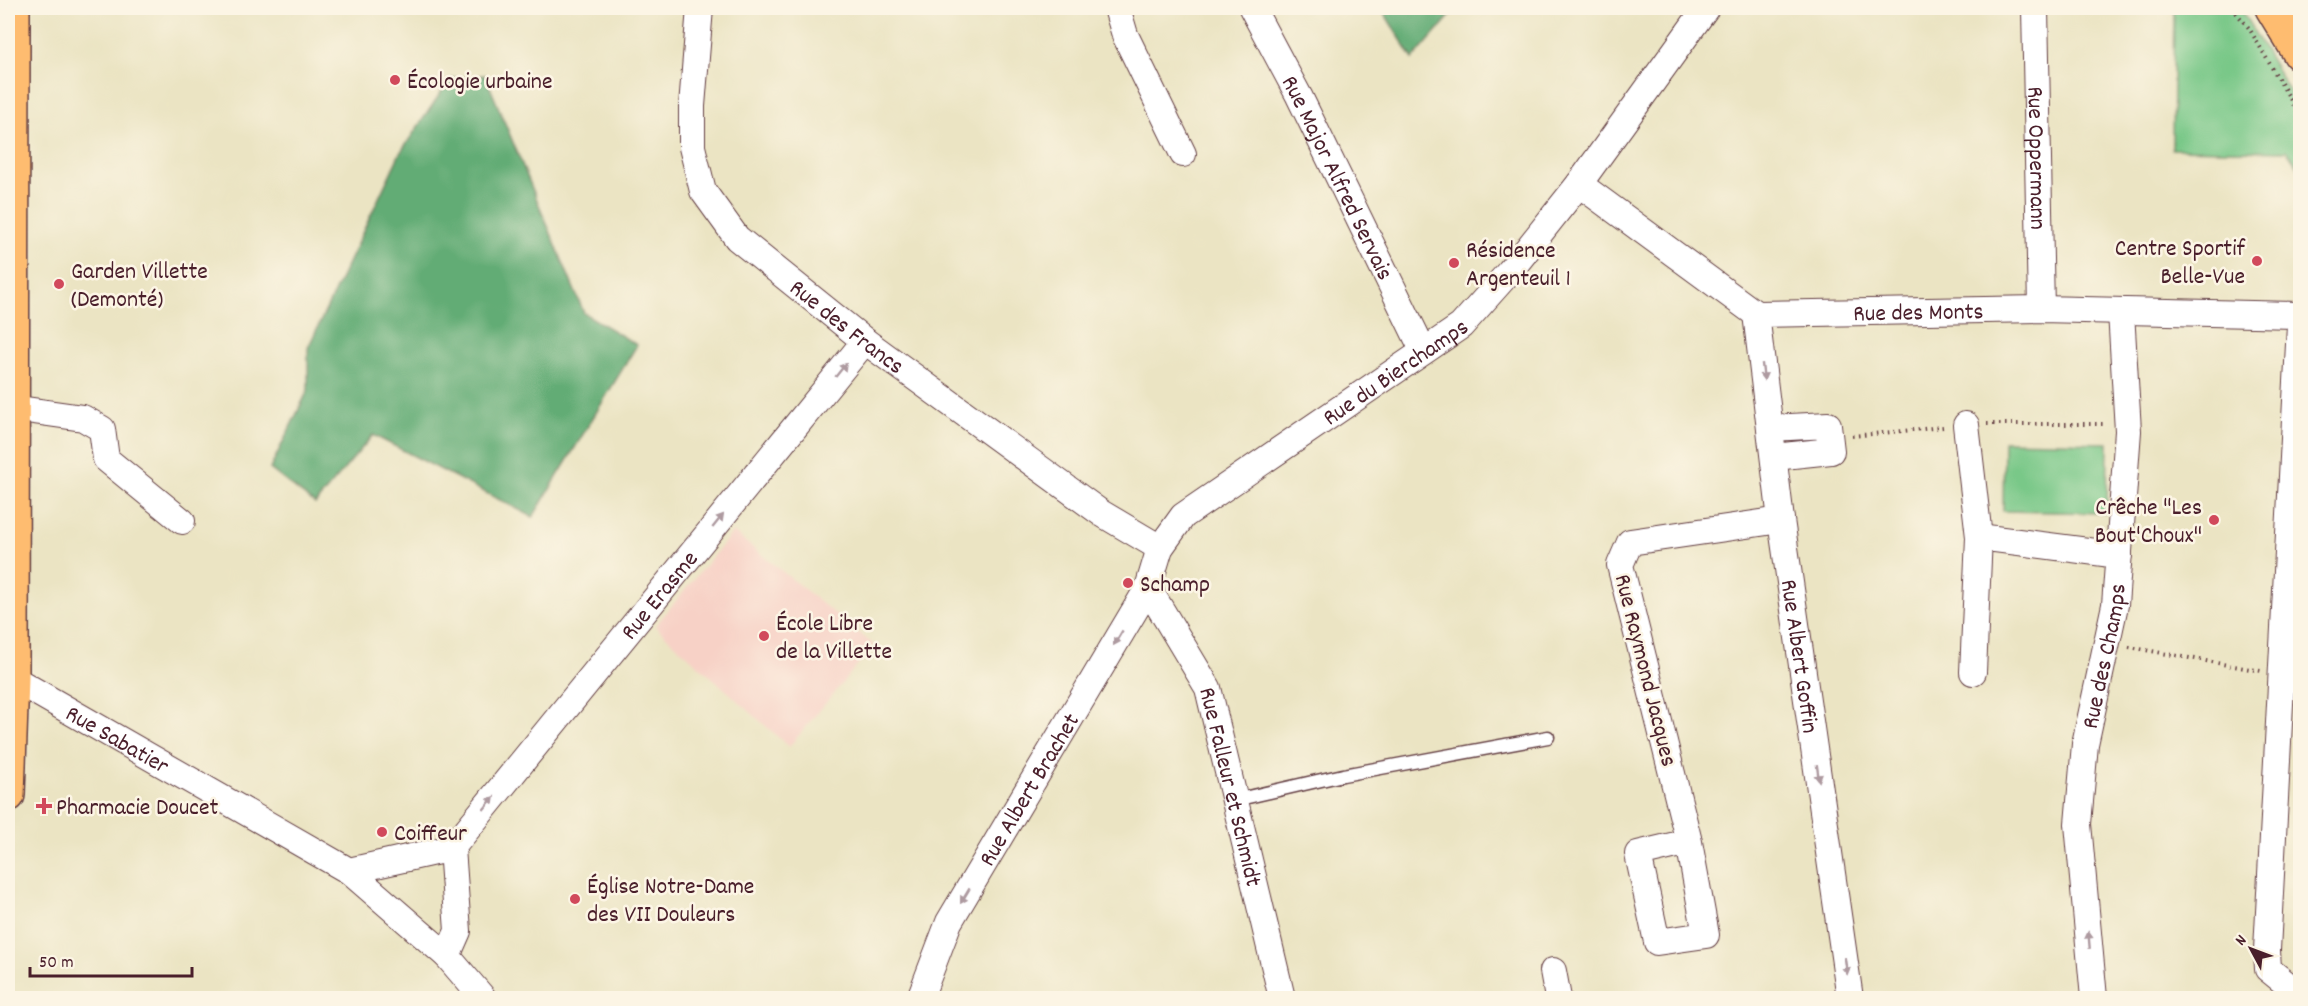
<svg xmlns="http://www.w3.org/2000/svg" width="2308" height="1006" font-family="Dekko,sans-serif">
<rect width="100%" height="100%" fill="#fcf5e5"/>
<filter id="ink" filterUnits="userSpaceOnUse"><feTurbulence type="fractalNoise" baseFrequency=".0167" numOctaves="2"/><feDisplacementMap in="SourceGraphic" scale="12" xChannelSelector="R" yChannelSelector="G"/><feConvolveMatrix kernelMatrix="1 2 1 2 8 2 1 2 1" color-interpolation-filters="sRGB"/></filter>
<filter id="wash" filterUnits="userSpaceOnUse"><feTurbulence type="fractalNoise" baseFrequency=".008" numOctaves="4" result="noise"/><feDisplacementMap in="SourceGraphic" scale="24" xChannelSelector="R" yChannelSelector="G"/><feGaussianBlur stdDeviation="1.35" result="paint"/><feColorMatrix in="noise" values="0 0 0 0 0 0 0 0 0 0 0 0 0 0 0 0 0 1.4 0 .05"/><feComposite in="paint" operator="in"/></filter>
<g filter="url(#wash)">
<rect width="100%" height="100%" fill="#ebe4c3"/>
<path fill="#f7d1c6" d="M733,532L874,645L789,747L655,626Z"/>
<path fill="#79c888" stroke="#62745a" stroke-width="1.5" d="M2174,8H2240L2300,109V169L2287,151L2172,149Z
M2004,441L2108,443L2107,513L2003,511Z"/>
<path fill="#62ac74" stroke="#566650" stroke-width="1.5" d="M1381,8H1457L1413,59Z
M485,75L584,313L637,345L533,517L373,435L315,504L270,469L308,390V348L400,153L450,79Z"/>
</g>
<g filter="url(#ink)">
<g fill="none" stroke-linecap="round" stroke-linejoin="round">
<g stroke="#623d42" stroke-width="15">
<path id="lane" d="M1235,800L1343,775L1548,737"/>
</g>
<g stroke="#623d42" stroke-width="28">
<g id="street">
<path id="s1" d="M700,8L692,106V147L703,191L737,238L865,341L1101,513L1160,548"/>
<path d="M1117,8L1125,35L1183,154"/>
<path id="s2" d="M1252,8L1299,96L1423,350"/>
<path id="s3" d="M2035,8L2041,309"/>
<path id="s4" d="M1579,184L1756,314L2041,309L2300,315"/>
<path id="s5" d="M1756,314L1781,520L1850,998"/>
<path d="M2300,325L2267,950L2268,969L2300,995"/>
<path d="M12,408L83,418L102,429L106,459L182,521"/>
<path d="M1966,425L1979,537"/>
<path d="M1770,428L1828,425L1831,451L1774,457"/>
<path id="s6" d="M1148,588L1208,688L1282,998"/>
<path d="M1973,672L1979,537L2119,555"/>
<path id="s7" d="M12,678L349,871L447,956L458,931L452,848L349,871"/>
<path d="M1689,842L1638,854L1657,942L1706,935L1689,842L1620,565L1630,542L1781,520"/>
<path id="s8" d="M452,848L865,341"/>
<path d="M447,956L483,998"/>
<path d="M1553,971L1558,998"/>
<path id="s9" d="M920,998L949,922L1148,588L1160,548L1183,516L1461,326L1510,271L1579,184L1706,8"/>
<path id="s10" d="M2094,998L2078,824L2085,744L2115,605L2128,431L2121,312"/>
</g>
</g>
<g stroke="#623d42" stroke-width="36">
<path id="primary" d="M8,795L12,678L13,8"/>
</g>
<g stroke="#623d42" stroke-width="36">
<path id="highway" d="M2272,8L2300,54"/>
</g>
<path stroke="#623d42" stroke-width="4" stroke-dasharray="1.5 4.5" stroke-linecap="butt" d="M2232,8L2249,28L2300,116
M1987,424H2105
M1852,436L1943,427
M2129,647L2261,671"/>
<use href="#lane" stroke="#fff" stroke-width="12"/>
<use href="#street" stroke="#fff" stroke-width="26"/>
<use href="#primary" stroke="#febc70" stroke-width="33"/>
<use href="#highway" stroke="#febc70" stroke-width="33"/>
</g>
<defs><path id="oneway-solid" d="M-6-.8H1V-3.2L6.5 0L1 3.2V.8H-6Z" transform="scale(1.5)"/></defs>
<g fill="#ae9aa0">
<use href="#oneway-solid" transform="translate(841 370) rotate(-51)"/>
<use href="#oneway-solid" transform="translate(1763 372) rotate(83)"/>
<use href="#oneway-solid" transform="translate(718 521) rotate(-51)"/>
<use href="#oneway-solid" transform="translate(1118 638) rotate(121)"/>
<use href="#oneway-solid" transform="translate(1818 773) rotate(82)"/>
<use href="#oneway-solid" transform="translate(489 803) rotate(-51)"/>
<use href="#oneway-solid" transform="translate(965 896) rotate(121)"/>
<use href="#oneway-solid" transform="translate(2089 940) rotate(-95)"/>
<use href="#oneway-solid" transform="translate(1846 966) rotate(82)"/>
</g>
</g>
<g fill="#d1495b" stroke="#fcf5e5" stroke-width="2">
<circle cx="395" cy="80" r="6"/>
<circle cx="2257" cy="261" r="6"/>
<circle cx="1454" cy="263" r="6"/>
<circle cx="59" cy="284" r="6"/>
<circle cx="2214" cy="520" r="6"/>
<circle cx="1128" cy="583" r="6"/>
<circle cx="764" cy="636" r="6"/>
<path d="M41 797h6v6h6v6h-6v6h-6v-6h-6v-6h6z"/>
<circle cx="382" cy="832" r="6"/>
<circle cx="575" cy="899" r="6"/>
</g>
<g text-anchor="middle" stroke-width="5" stroke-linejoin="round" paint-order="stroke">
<g font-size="24" fill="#4a1f2b" stroke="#fcf5e5" text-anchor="start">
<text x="407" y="88">Écologie urbaine</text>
<text x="2245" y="255" text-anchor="end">Centre Sportif<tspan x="2245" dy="28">Belle-Vue</tspan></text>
<text x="1466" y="257">Résidence<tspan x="1466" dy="28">Argenteuil 1</tspan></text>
<text x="71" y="278">Garden Villette<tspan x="71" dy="28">(Demonté)</tspan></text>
<text x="2202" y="514" text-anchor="end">Crêche "Les<tspan x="2202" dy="28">Bout'Choux"</tspan></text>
<text x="1140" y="591">Schamp</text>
<text x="776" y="630">École Libre<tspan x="776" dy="28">de la Villette</tspan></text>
<text x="56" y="814">Pharmacie Doucet</text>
<text x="394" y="840">Coiffeur</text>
<text x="587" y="893">Église Notre-Dame<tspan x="587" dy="28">des VII Douleurs</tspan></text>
</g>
<g font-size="24" fill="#4a1f2b" stroke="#fcf5e5">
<text dy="8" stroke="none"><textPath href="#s3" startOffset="150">Rue Oppermann</textPath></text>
<text dy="8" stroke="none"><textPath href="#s2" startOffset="190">Rue Major Alfred Servais</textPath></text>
<text dy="8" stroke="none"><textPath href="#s4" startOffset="382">Rue des Monts</textPath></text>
<text dy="8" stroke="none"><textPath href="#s1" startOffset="384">Rue des Francs</textPath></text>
<text dy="8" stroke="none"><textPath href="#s9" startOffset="808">Rue du Bierchamps</textPath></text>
<text dy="8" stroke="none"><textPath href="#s8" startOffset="327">Rue Erasme</textPath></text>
<text dy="8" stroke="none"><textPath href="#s10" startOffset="345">Rue des Champs</textPath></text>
<text dy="8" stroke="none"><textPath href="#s5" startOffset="345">Rue Albert Goffin</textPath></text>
<text transform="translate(1647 670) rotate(76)" y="8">Rue Raymond Jacques</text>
<text dy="8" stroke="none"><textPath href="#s7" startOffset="122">Rue Sabatier</textPath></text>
<text dy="8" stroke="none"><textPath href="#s6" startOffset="218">Rue Falleur et Schmidt</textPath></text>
<text dy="8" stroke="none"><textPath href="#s9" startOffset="236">Rue Albert Brachet</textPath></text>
</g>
</g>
<rect width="2308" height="1006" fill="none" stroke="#fcf5e5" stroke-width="30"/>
<g transform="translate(2251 949) rotate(311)" stroke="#fcf5e5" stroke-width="4.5" paint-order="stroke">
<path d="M0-4.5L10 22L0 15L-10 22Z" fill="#4a1f2b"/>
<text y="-9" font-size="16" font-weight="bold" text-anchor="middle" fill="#4a1f2b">N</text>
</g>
<path d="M30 967v9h162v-9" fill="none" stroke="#4a1f2b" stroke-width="3"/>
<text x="39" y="967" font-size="18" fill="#4a1f2b" stroke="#fcf5e5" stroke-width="4.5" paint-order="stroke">50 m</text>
</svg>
